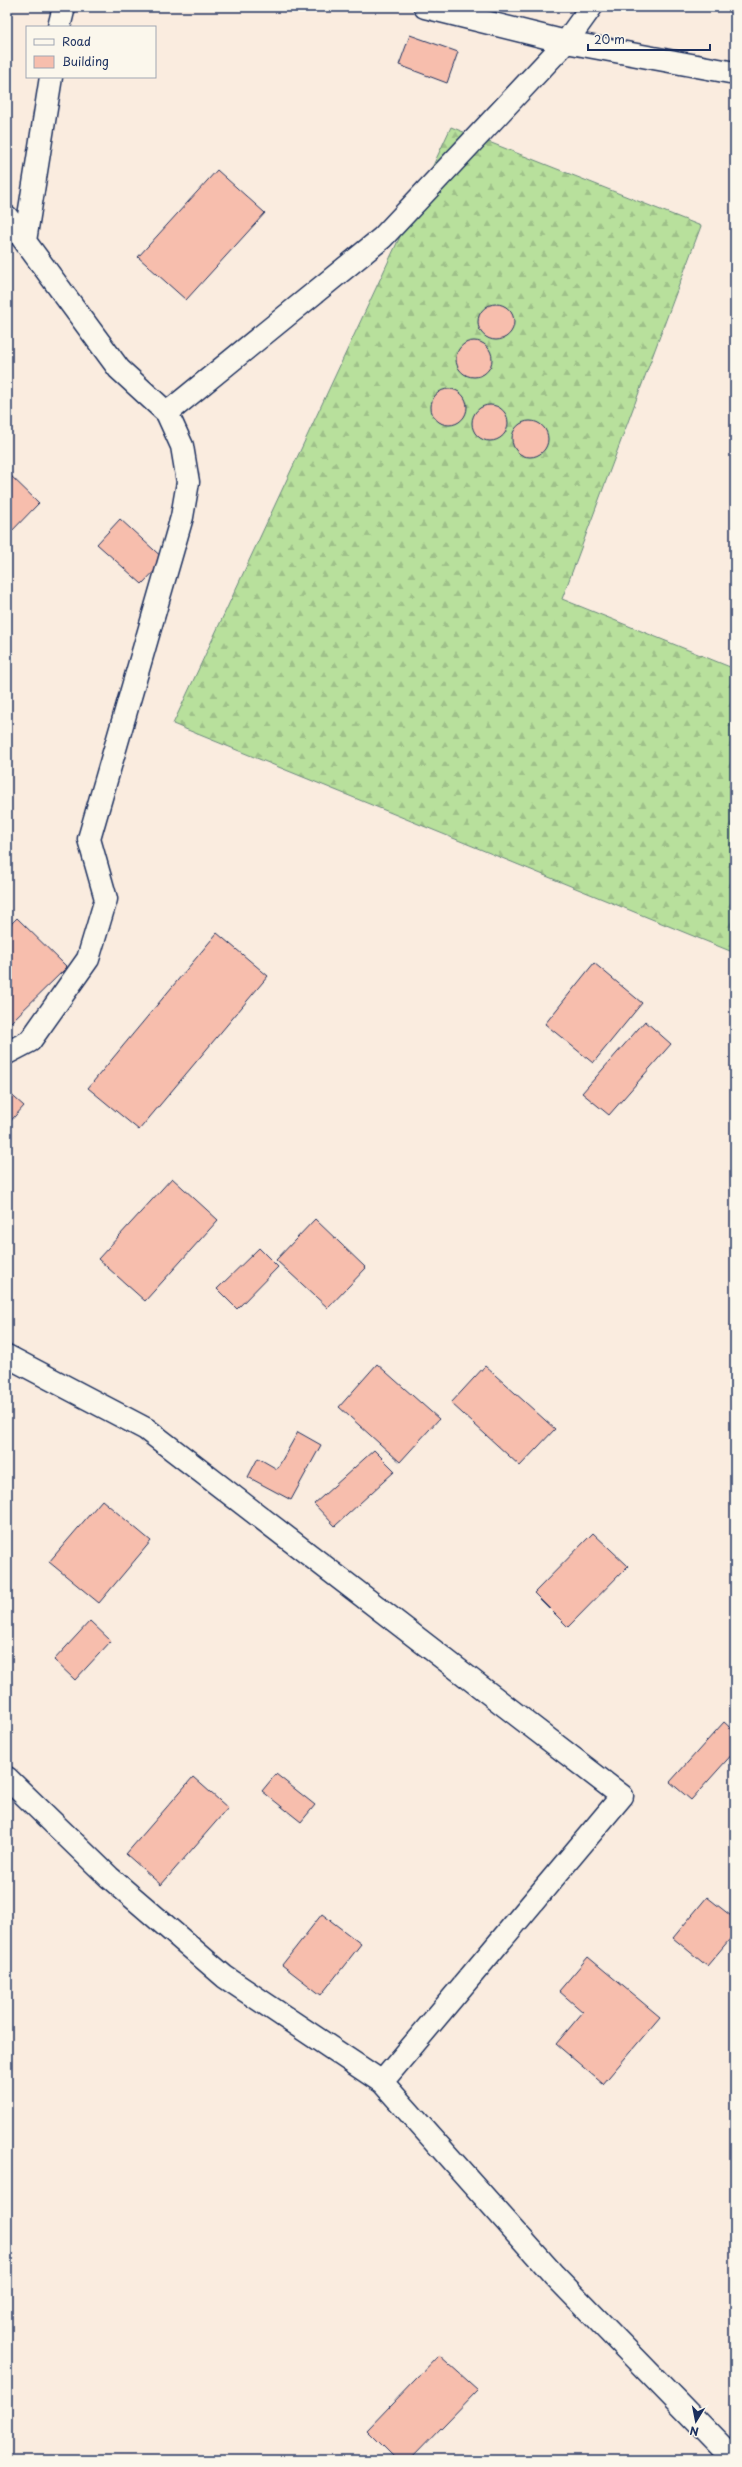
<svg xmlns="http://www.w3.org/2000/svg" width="742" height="2467" font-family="'Playpen Sans',sans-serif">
<defs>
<pattern id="forest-firs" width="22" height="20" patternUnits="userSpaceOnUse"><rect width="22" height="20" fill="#b8e09c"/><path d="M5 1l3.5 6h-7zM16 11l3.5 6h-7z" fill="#9ec089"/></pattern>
</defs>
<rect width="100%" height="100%" fill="#faecdf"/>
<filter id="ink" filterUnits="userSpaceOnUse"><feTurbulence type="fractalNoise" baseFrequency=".025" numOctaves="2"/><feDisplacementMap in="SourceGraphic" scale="8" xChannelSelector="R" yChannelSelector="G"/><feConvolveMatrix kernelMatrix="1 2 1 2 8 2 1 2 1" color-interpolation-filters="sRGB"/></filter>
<g filter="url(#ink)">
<path fill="url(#forest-firs)" stroke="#6a887d" d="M451,127L701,226L562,599L735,669V953L173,724Z"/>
<path fill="#f7bead" stroke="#1b2f5e" d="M410,35L458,52L447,83L399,65Z
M217,170L265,213L186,300L138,257Z
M478 322a18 18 0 1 1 36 0a18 18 0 1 1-36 0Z
M456 359a18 18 0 1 1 36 0a18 18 0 1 1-36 0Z
M431 407a18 18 0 1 1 36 0a18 18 0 1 1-36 0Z
M472 423a18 18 0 1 1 36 0a18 18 0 1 1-36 0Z
M512 439a18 18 0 1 1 36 0a18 18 0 1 1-36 0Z
M7,472L39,503L7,536Z
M120,519L165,560L142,584L97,544Z
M17,918L67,967L7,1026V928Z
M217,933L268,976L139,1130L88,1088Z
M594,963L642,1003L593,1063L545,1024Z
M645,1021L671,1044L609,1115L582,1093Z
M7,1091L24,1106L7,1125Z
M172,1178L218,1220L145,1301L98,1259Z
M315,1219L366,1268L328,1308L276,1260Z
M259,1248L278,1267L237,1309L217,1289Z
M377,1364L439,1419L400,1462L339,1407Z
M485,1366L555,1429L520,1466L451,1403Z
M298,1432L321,1445L291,1500L248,1477L258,1458L277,1469Z
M374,1450L395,1471L335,1526L314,1504Z
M102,1500L151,1541L99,1603L49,1562Z
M593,1533L628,1566L568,1627L534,1593Z
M90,1621L111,1641L75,1680L54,1660Z
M724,1722L735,1732V1751L691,1800L670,1782Z
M276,1774L315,1805L301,1822L262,1791Z
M193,1777L228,1808L161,1885L126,1854Z
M707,1897L735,1919V1933L707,1966L673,1938Z
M322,1914L361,1944L321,1995L282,1965Z
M588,1957L660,2017L603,2084L556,2044L583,2012L559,1991Z
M439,2355L478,2390L410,2460H397L367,2430Z"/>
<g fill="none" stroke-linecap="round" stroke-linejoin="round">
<g stroke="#1b2f5e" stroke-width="25">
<path id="minor" d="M425,7L566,42L735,73
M59,27L64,7
M7,217L119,369L167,413L182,446L188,482L182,517L89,839L106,899L88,959L30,1041L7,1053
M25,241L51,77
M167,413L382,238L566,42L591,7
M7,1356L146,1429L622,1796L382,2082L554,2275L734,2460
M7,1778L109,1877L225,1977L382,2082"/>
</g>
<use href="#minor" stroke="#fbf7ec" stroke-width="22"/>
</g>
</g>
<rect width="742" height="2467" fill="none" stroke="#fbf7ec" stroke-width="24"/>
<rect x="12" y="12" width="718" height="2443" fill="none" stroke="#1b2f5e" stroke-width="1.5" filter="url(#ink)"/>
<rect x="26" y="26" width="130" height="52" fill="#fbf7ec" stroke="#a1a7b3"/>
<rect x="34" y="39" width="20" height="6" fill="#fbf7ec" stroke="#a1a7b3"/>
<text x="62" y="46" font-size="12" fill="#1b2f5e">Road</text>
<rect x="34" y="56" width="20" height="12" fill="#f7bead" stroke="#a1a7b3"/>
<text x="62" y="66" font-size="12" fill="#1b2f5e">Building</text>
<g transform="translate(696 2421) rotate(190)" stroke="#fbf7ec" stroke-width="3" paint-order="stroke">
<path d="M0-3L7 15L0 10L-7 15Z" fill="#1b2f5e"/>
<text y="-6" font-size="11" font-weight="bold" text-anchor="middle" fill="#1b2f5e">N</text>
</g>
<path d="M588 44v6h122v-6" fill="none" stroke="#1b2f5e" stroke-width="2"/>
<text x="594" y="44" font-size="12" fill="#1b2f5e" stroke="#fbf7ec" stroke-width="3" paint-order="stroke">20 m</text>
</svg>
